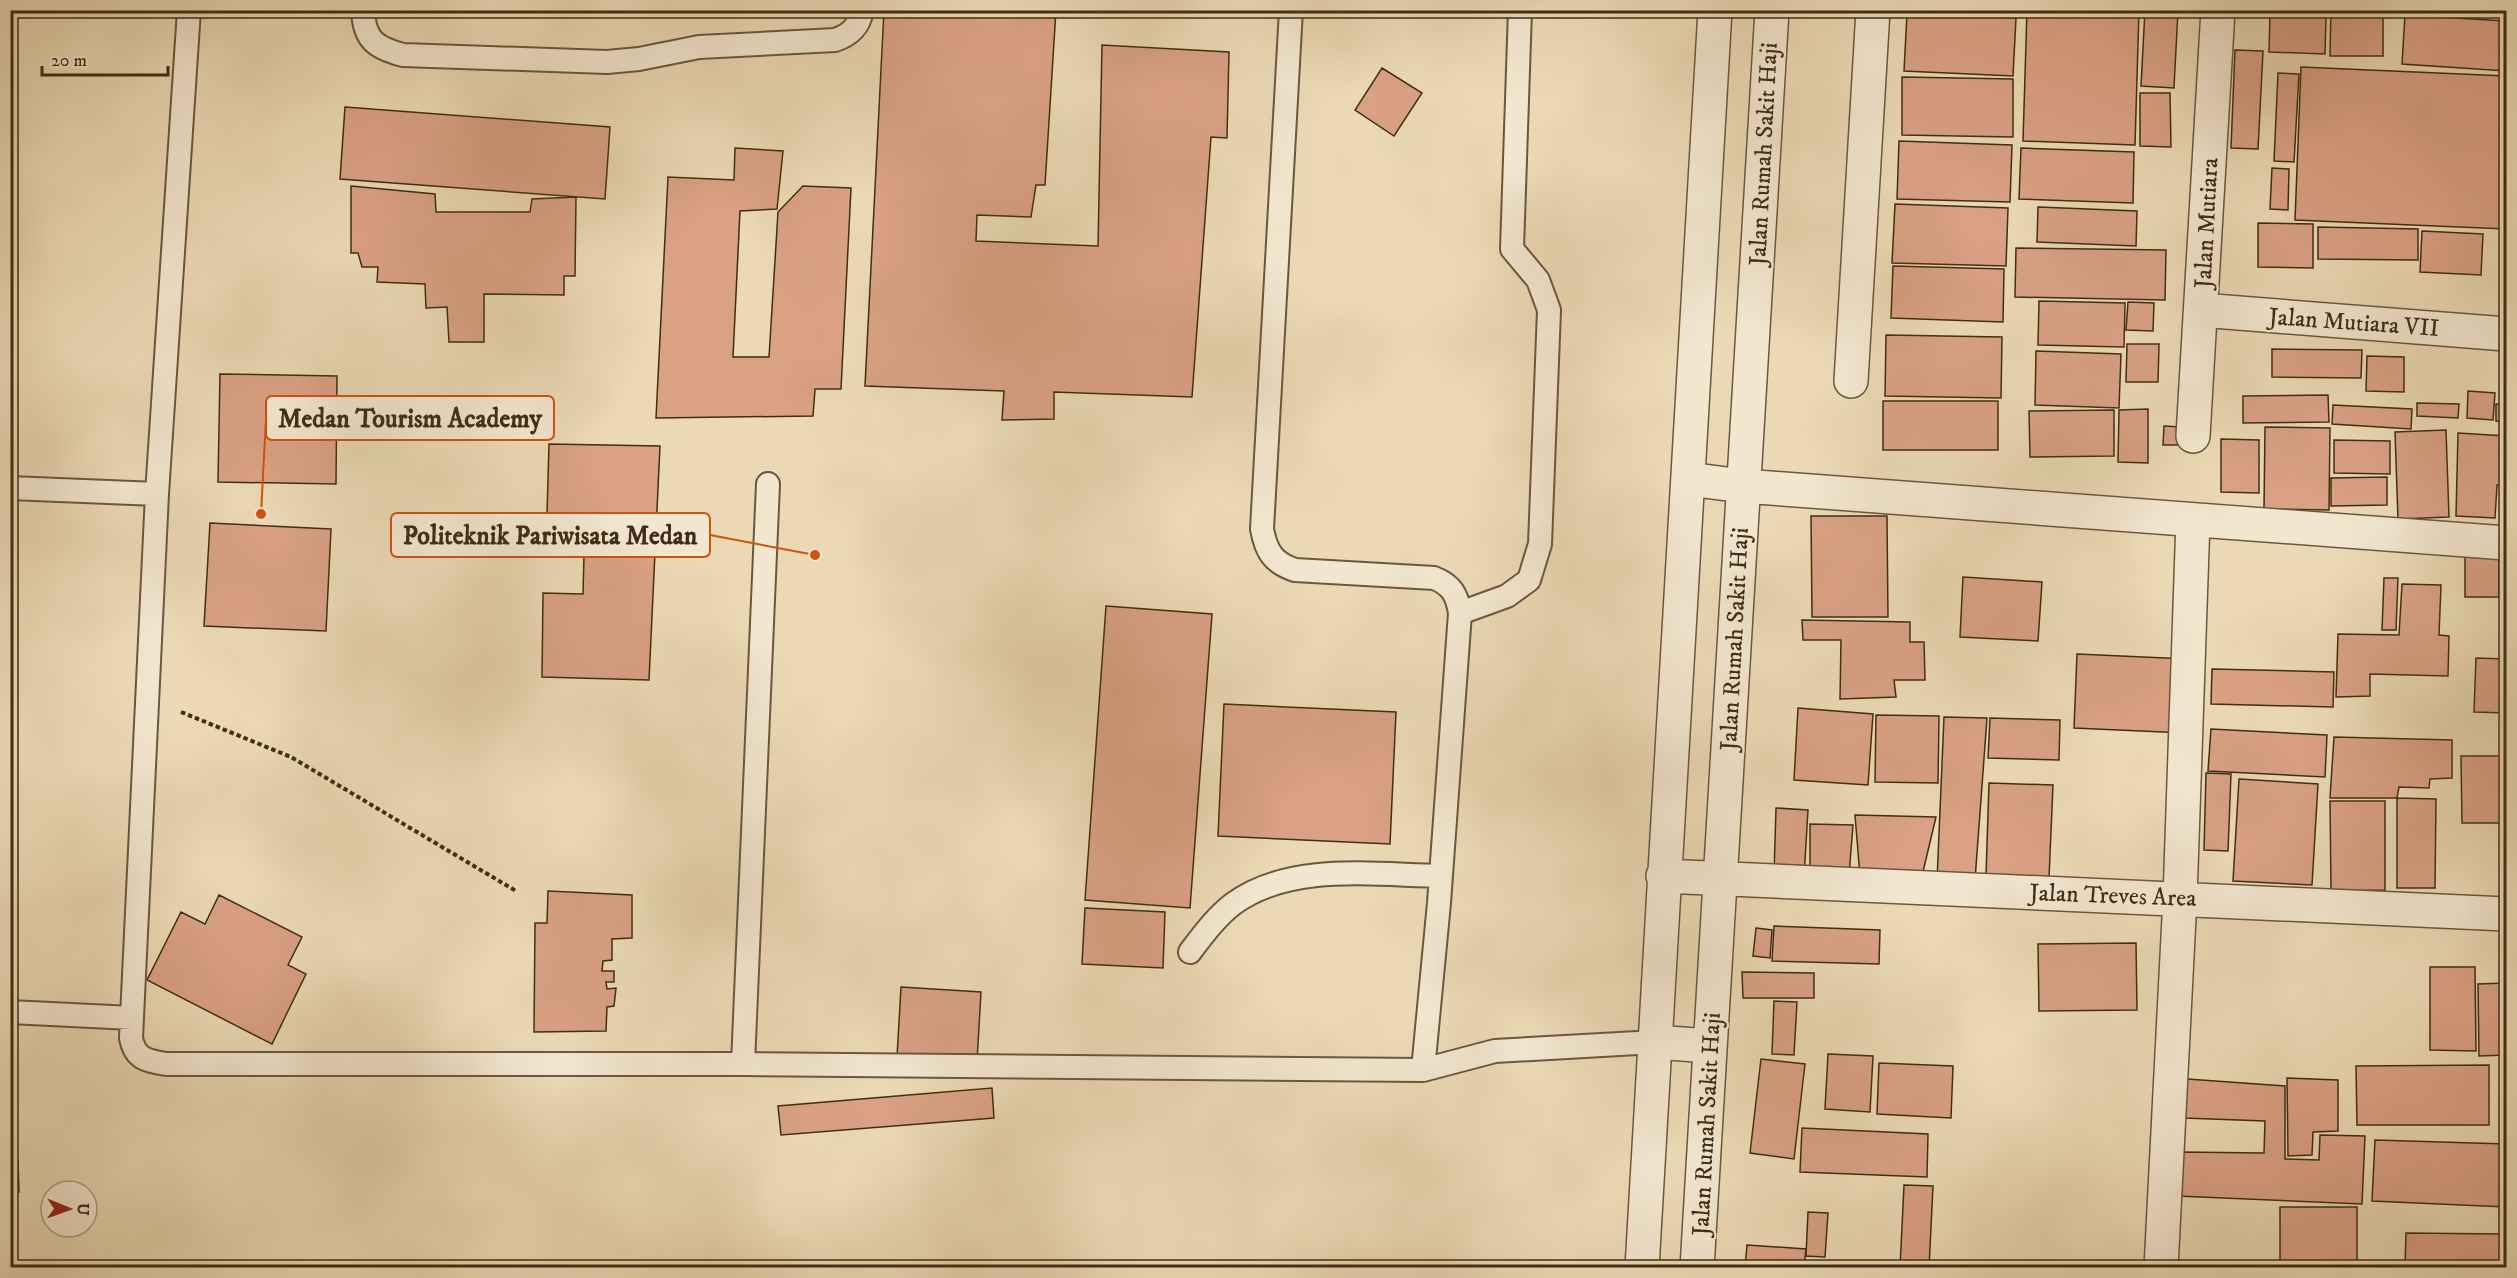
<svg xmlns="http://www.w3.org/2000/svg" width="2517" height="1278" font-family="'IM FELL DW Pica',serif">
<rect width="100%" height="100%" fill="#ebd9b5"/>
<filter id="stains"><feTurbulence type="fractalNoise" baseFrequency=".00333" numOctaves="4"/><feColorMatrix values="0 0 0 0 .2 0 0 0 0 .09 0 0 0 0 .02 0 0 0 .5 -.17"/></filter>
<radialGradient id="worn" r=".72"><stop offset=".6" stop-color="#630" stop-opacity="0"/><stop offset="1" stop-color="#630" stop-opacity=".3"/></radialGradient>
<path fill="#daa185" stroke="#3f2d16" stroke-width="1.5" d="M884,10H1056L1045,185H1036L1031,217L977,215L976,241L1098,246L1102,45L1229,52L1227,138L1211,137L1192,397L1054,392V419L1002,420L1004,391L865,386Z
M2027,10H2139L2135,145L2023,141Z
M2145,10H2178L2174,88L2141,86Z
M2269,10H2323V13L2269,12Z
M2331,10H2383V56H2330Z
M2403,10H2506V13L2403,14Z
M1907,14L2016,18L2013,76L1904,71Z
M2270,14L2326,16L2325,54L2269,52Z
M2405,15L2506,21V71L2402,64Z
M2235,50L2263,51L2258,149L2231,148Z
M2301,67L2506,76V229L2295,220Z
M1382,68L1422,93L1394,136L1355,110Z
M2278,73L2299,74L2294,162L2274,161Z
M1902,77L2013,79V137L1902,135Z
M2140,93H2170L2171,147L2140,146Z
M345,107L610,127L605,199L340,179Z
M1899,141L2012,145L2010,202L1897,199Z
M735,148L783,151L777,209L740,211L733,357H769L778,212L803,186L851,188L841,389H815L813,416L656,418L668,177L734,180Z
M2021,148L2134,152L2133,203L2019,199Z
M2272,168L2289,169L2288,210L2270,209Z
M351,186L435,194L436,212H530L532,199L576,197L575,276H564V295L484,294V342H449L447,307L426,308L425,284L377,282L378,267H362L358,253H351Z
M1895,204L2008,208L2006,266L1892,263Z
M2038,207L2137,211L2136,246L2037,242Z
M2258,223L2313,224V268L2258,267Z
M2318,227L2418,229V260L2318,259Z
M2422,231L2483,234L2481,275L2420,272Z
M2016,248L2166,250L2165,300L2015,297Z
M1893,266L2004,269L2003,322L1891,318Z
M2039,301L2125,303L2124,347L2038,345Z
M2128,302L2154,303L2153,331L2126,330Z
M1886,335L2002,337L2001,398L1885,396Z
M2127,344H2159L2158,382H2126Z
M2272,349L2362,350L2361,378L2272,377Z
M2036,351L2121,354L2119,408L2035,405Z
M2367,356L2404,357V392L2366,391Z
M220,374L337,376L336,484L218,482Z
M2468,391L2495,393L2493,420L2467,418Z
M2328,395L2329,422L2243,423V396Z
M1883,401H1998V450H1883Z
M2417,403L2459,404L2458,418L2417,416Z
M2496,404L2506,405V422L2496,421Z
M2333,405L2412,409L2411,429L2332,424Z
M2148,409V463L2118,462L2119,410Z
M2114,410V456L2030,457L2029,411Z
M2164,426L2180,427L2179,445H2163Z
M2265,427L2330,428L2329,510L2264,509Z
M2446,430L2449,517L2398,519L2395,432Z
M2458,433L2506,436V485H2497L2495,518L2456,516Z
M2221,439L2259,440V493L2221,492Z
M2334,440L2390,441V474L2334,473Z
M549,444L660,446L649,680L542,677L543,593L583,594L585,516L547,514Z
M2387,477V505L2331,506V478Z
M1811,516H1887L1888,617H1812Z
M210,523L331,529L326,631L204,626Z
M2465,551L2499,552V597H2465Z
M1963,577L2042,582L2038,641L1960,637Z
M2384,578H2398L2396,630H2382Z
M2402,584L2441,585L2439,635L2449,636L2448,676L2370,674V696L2336,697L2338,634L2399,635Z
M1106,606L1212,614L1190,908L1085,900Z
M1802,620L1910,622V642H1924L1925,680H1894L1896,697L1840,699L1841,640H1803Z
M2077,654L2187,659L2185,733L2074,728Z
M2476,658L2506,659V713L2474,712Z
M2212,669L2334,672L2333,707L2211,704Z
M1224,704L1396,712L1390,844L1218,836Z
M1798,708L1873,714L1868,785L1794,780Z
M1876,715L1939,716L1938,783L1875,782Z
M1944,717L1987,718L1975,880L1937,881Z
M1990,718L2060,720L2059,760L1988,758Z
M2211,729L2327,735L2325,777L2208,771Z
M2334,737L2452,740V778L2430,779L2429,788L2399,787L2397,798H2330Z
M2461,756H2506V823H2462Z
M2206,773L2231,774L2228,851L2204,850Z
M2239,779L2318,784L2312,885L2233,881Z
M1989,783L2053,785L2049,878L1986,876Z
M2397,798L2436,799L2435,888H2397Z
M2330,801H2385V890L2331,891Z
M1776,808L1808,810L1804,877L1774,875Z
M1855,815L1936,817L1922,876H1860Z
M1810,824L1853,825L1849,875L1810,873Z
M548,891L632,895V938L612,939V960L603,961L602,971H614V982H606L607,989L616,988L614,1006L607,1007L606,1031L534,1032L535,923H547Z
M219,895L302,937L288,965L306,974L272,1044L147,980L181,912L205,924Z
M1085,908L1165,912L1163,968L1082,964Z
M1774,926L1880,930L1879,964L1772,961Z
M1756,928L1772,930L1770,958L1753,956Z
M2136,943L2137,1010L2039,1011L2038,944Z
M2430,967H2475L2476,1051L2430,1050Z
M1742,972L1814,973V998H1743Z
M2506,983V1055L2479,1056L2478,984Z
M901,987L981,992L977,1061L897,1057Z
M1774,1001L1797,1002L1794,1055L1772,1054Z
M1828,1054L1873,1056L1870,1112L1825,1109Z
M1761,1059L1805,1064L1794,1159L1750,1153Z
M1879,1063L1953,1066L1951,1118L1877,1114Z
M2489,1065V1125H2357L2356,1066Z
M2287,1078L2338,1080V1131L2313,1132L2312,1155L2288,1156Z
M2187,1079L2285,1086V1159L2319,1160L2320,1135L2365,1136L2362,1204L2177,1196L2180,1152L2264,1153L2265,1121L2184,1118Z
M992,1088L994,1118L781,1135L778,1106Z
M1802,1128L1928,1134L1927,1177L1800,1172Z
M2375,1140L2506,1144V1207L2372,1201Z
M10,1160H18L19,1192H10Z
M1904,1185L1933,1186L1929,1268H1900Z
M2280,1207H2357V1268H2280Z
M1808,1212L1828,1213L1825,1257L1806,1256Z
M2406,1233L2500,1234L2499,1268H2405Z
M1747,1245L1806,1249L1804,1268H1745Z"/>
<g fill="none" stroke-linecap="round" stroke-linejoin="round">
<g stroke="#6a583e" stroke-width="26">
<path id="service" d="M189,10L157,494L131,1038C135,1059 147,1061 166,1064H743L1423,1070L1495,1051L1655,1042
M363,10C364,40 376,48 403,55L607,62L639,59L699,47L835,40C850,35 859,27 862,10
M1291,10L1262,529C1266,551 1273,563 1295,570L1434,578C1452,585 1457,595 1460,613L1439,903L1423,1070
M10,488L157,494
M1460,613L1507,596L1529,580L1540,544L1549,310L1538,280L1512,249L1520,10
M1190,952C1203,935 1216,917 1233,904C1290,862 1374,875 1441,876
M10,1012L132,1018
M743,1064L768,484"/>
</g>
<g stroke="#6a583e" stroke-width="36">
<path id="minor" d="M2201,310L2506,334
M1851,381L1873,10
M2193,436L2218,10
M1688,479L1743,486L2506,543
M1663,876L2506,914
M1655,1042L1710,1046
M1642,1268L1715,10
M1697,1268L1772,10
M2161,1268L2180,898L2193,520"/>
</g>
<path stroke="#3f2d16" stroke-width="4" stroke-dasharray="4.5 3" stroke-linecap="butt" d="M181,712L291,757L516,891"/>
<use href="#service" stroke="#f2e6cf" stroke-width="22"/>
<use href="#minor" stroke="#f2e6cf" stroke-width="33"/>
</g>
<g text-anchor="middle" stroke-width="4.5" stroke-linejoin="round" paint-order="stroke">
<g font-size="24" fill="#3f2d16" stroke="#f2e6cf">
<text transform="translate(1763 154) rotate(-87)" y="8">Jalan Rumah Sakit Haji</text>
<text transform="translate(2206 223) rotate(-87)" y="8">Jalan Mutiara</text>
<text transform="translate(2354 322) rotate(4)" y="8">Jalan Mutiara VII</text>
<text transform="translate(1734 639) rotate(-87)" y="8">Jalan Rumah Sakit Haji</text>
<text transform="translate(2113 895) rotate(2)" y="8">Jalan Treves Area</text>
<text transform="translate(1706 1124) rotate(-87)" y="8">Jalan Rumah Sakit Haji</text>
</g>
</g>
<path fill="none" stroke="#cf520e" stroke-width="2" d="M261 514L266 418M815 555L710 535"/>
<g fill="#cf520e" stroke="#f2e6cf" stroke-width="2">
<circle cx="261" cy="514" r="6"/>
<circle cx="815" cy="555" r="6"/>
</g>
<g fill="#f2e6cf" stroke="#cf520e" stroke-width="2">
<rect x="266" y="396" width="288" height="44" rx="6"/>
<rect x="391" y="513" width="319" height="44" rx="6"/>
</g>
<g font-size="26" text-anchor="middle" font-weight="bold" fill="#3f2d16">
<text x="410" y="427">Medan Tourism Academy</text>
<text x="550" y="544">Politeknik Pariwisata Medan</text>
</g>
<rect width="2517" height="1278" fill="none" stroke="#ebd9b5" stroke-width="36"/>
<rect x="12" y="12" width="2493" height="1254" fill="none" stroke="#3f2d16" stroke-width="3"/>
<rect x="18" y="18" width="2481" height="1242" fill="none" stroke="#3f2d16" stroke-width="1.5"/>
<g transform="translate(69 1209) rotate(91)"><circle r="28" fill="#f2e6cf" stroke="#aa9c85" stroke-width="1.5"/>
<path d="M0-4.5L10 22L0 15L-10 22Z" fill="#8f2418"/>
<text y="-9" font-size="16" font-weight="bold" text-anchor="middle" fill="#3f2d16">U</text>
</g>
<path d="M42 66v9h126v-9" fill="none" stroke="#3f2d16" stroke-width="3"/>
<text x="51" y="66" font-size="18" fill="#3f2d16" stroke="#f2e6cf" stroke-width="4.5" paint-order="stroke">20 m</text>
<rect width="100%" height="100%" filter="url(#stains)"/>
<rect width="100%" height="100%" fill="url(#worn)"/>
</svg>
